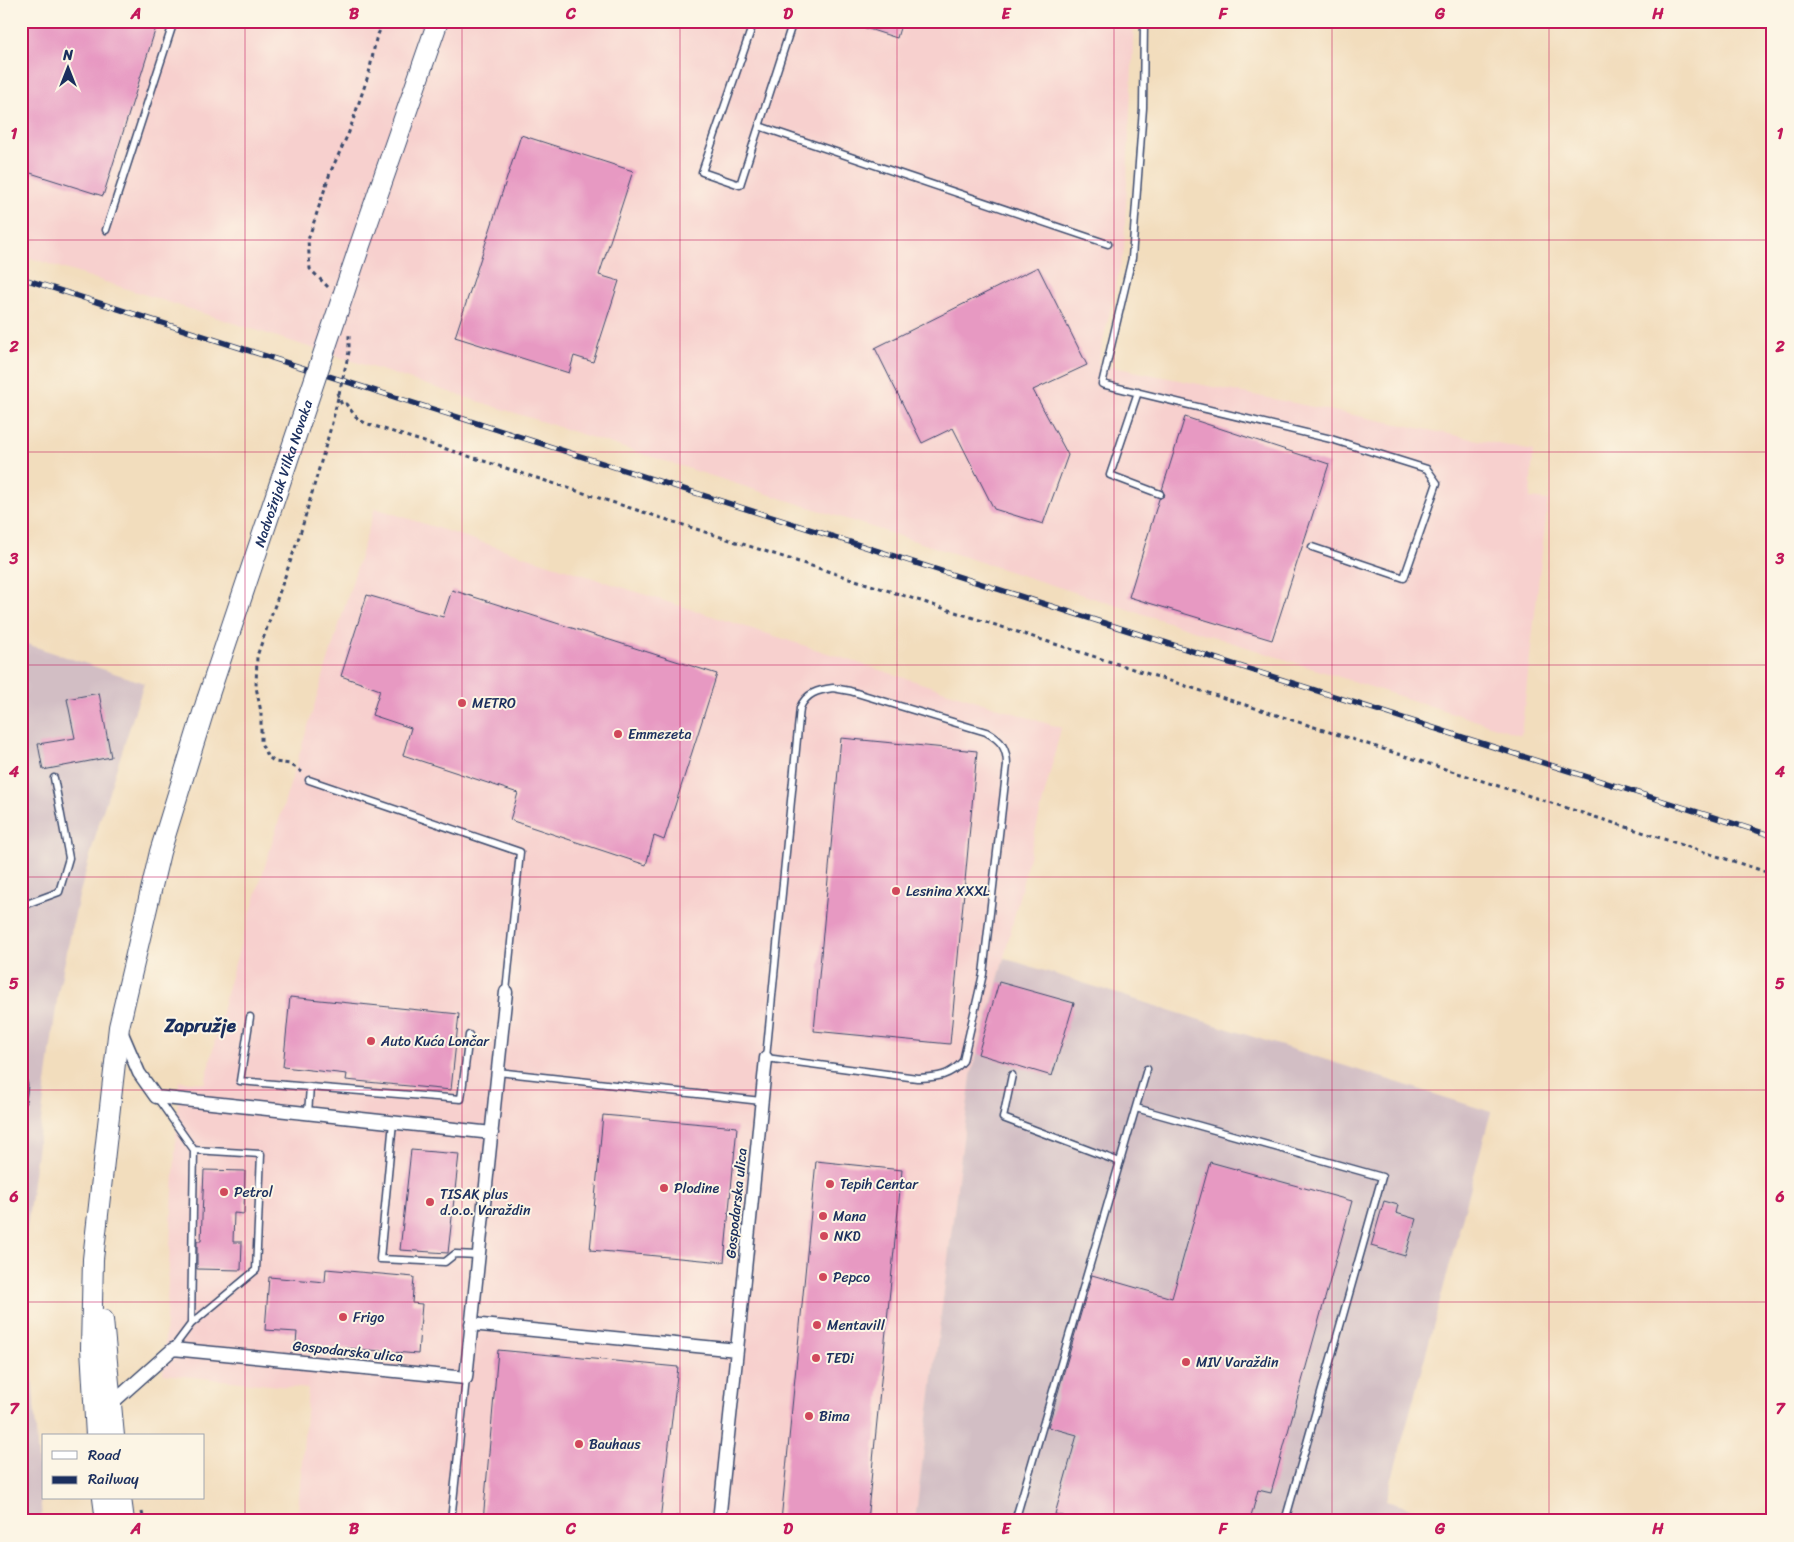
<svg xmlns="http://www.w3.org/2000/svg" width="1794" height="1542" font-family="Sriracha,sans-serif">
<rect width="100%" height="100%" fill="#fcf5e5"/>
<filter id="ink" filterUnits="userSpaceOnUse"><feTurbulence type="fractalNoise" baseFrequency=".02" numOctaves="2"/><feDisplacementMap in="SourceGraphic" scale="10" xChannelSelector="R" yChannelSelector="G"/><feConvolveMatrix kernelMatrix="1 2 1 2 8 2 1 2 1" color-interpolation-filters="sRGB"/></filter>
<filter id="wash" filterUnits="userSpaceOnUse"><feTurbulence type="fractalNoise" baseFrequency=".0096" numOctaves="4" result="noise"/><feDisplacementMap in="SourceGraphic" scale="20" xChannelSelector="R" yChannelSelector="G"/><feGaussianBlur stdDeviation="1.12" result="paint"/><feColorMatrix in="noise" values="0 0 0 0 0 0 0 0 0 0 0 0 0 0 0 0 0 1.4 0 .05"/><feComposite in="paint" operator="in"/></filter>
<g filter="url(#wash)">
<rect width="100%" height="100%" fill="#f2ddbd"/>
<path fill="#f7d0ce" d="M21,21H1134L1124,250L1098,364L1533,451L1530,498L1548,500L1521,735L21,255Z
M375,508L1061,728L1004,958L971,1076L915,1521H297L308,1389L163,1374L179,1081L205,1083L228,986Z"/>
<path fill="#d2bec4" d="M21,642L144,683L100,820L79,896L58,993L24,1250L42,1521H21Z
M1004,958L1491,1112L1386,1501L1454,1521H915L971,1076Z"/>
<g id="blocks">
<path fill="#e799c2" d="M29,21H158L103,196L21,170V46Z
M853,21H902L897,38L853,24Z
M521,135L633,171L599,275L619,281L593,362L574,356L569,373L455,337Z
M1038,267L1087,365L1033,390L1068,455L1043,524L994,509L953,428L922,443L875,348Z
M1185,417L1329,464L1272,640L1129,597L1159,499L1165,495L1162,490Z
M452,590L717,674L664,840L654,836L646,865L510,820L518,793L403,755L411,728L372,715L380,690L341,676L367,595L443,617Z
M99,693L111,757L43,770L38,744L75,738L67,699Z
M841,738L977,751L950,1044L814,1031Z
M999,982L1074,1003L1052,1076L978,1054Z
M290,997L459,1014L451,1090L346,1080L347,1074L283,1067Z
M603,1115L737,1127L724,1262L590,1250Z
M411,1150L459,1154L448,1253L400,1250Z
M816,1161L902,1170L867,1521H781Z
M1210,1162L1352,1201L1271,1493L1258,1490L1250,1521H1079L1055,1514L1077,1435L1048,1427L1092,1275L1172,1298Z
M204,1170L245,1171L244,1214L234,1213L233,1242H242L241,1270L197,1269V1241H201Z
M1384,1201L1398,1205L1396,1213L1416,1219L1405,1256L1371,1246Z
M326,1269L414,1277L412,1303L422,1304L418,1354L296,1344L297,1332L265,1330L269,1277L325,1282Z
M498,1350L678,1367L660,1521H483Z"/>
</g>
</g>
<g filter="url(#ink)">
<use href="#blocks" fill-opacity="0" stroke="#3b496c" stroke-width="1"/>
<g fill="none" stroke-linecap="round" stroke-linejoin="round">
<g stroke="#3b496c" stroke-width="9">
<path id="service" d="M754,21L702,172L740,185L793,21
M1144,21L1143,108L1132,258L1102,384L1331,439L1427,469L1437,483L1404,578L1312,547
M759,126L1108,244
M106,230L174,21
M1138,392L1110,475L1160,494
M833,688L850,691L986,732C1001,740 1007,748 1007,765L983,974L963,1061C949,1077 937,1077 917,1078L766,1058L800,708C806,693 818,690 833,688Z
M309,780L520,852L506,992
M21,906L59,892L69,858L54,778
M250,1017L240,1081L310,1087L308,1113
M498,1072L761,1101
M21,1075L24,1085L21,1109
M1012,1075L1003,1118L1120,1162
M310,1087L461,1099L469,1035
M158,1099L194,1150L191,1324L173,1348
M1136,1108L1382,1177L1285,1521
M393,1122L380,1259L445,1262L455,1254L478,1255
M191,1324L256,1270L261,1154L194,1150
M451,1521L466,1378
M677,1521V1520
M1015,1521L1147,1069"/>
</g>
<g stroke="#3b496c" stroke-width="15">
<path id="minor" d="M121,1031L139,1073L156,1097L492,1133
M471,1324L737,1350L719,1521
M737,1350L766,1058
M110,1405L173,1349L466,1378L506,992"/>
</g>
<g stroke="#3b496c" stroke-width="22">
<path id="primary" d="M359,248L438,21
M103,1320L114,1436
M96,1436L91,1348L93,1259L119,1027L160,852L207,700
M103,1498L106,1521
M121,1498L124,1521"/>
</g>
<path stroke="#3b496c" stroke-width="3" stroke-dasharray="4 4" stroke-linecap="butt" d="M328,287L310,269L308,240L330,173L349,132L369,73L376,39L384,21
M337,393L342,405L346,404L357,418L365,423L1773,874
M302,772L290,764L275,762L267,756L261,743V712L256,687L257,656L301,531L331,427L349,352V335
M142,1512L144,1521"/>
<use href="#service" stroke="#fff" stroke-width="6"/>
<use href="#minor" stroke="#fff" stroke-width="12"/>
<use href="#primary" stroke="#fff" stroke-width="20"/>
<g stroke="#1b2f5e" stroke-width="5.5">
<path id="rail" d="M21,278L1773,836"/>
</g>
<use href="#rail" stroke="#fcf5e5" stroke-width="4" stroke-dasharray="11" stroke-linecap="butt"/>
<g stroke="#3b496c" stroke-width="22" stroke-linecap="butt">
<g id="primary-bridge">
<path id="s1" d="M207,700L359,248"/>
</g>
</g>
<use href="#primary-bridge" stroke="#fff" stroke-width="20"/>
</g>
</g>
<path fill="none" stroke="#c2185b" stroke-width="1" stroke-opacity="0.55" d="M245,21V1521M462,21V1521M680,21V1521M897,21V1521M1114,21V1521M1332,21V1521M1549,21V1521M21,240H1773M21,452H1773M21,665H1773M21,877H1773M21,1090H1773M21,1302H1773"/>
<g fill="#d1495b" stroke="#fcf5e5" stroke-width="2">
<circle cx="462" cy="703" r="5"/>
<circle cx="618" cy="734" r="5"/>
<circle cx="896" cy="891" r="5"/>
<circle cx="371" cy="1041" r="5"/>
<circle cx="830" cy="1184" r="5"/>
<circle cx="664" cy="1188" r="5"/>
<circle cx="224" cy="1192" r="5"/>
<circle cx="430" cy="1202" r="5"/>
<circle cx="823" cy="1216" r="5"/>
<circle cx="824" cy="1236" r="5"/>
<circle cx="823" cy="1277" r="5"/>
<circle cx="343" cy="1317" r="5"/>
<circle cx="817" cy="1325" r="5"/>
<circle cx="816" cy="1358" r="5"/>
<circle cx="1186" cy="1362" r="5"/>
<circle cx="809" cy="1416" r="5"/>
<circle cx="579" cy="1444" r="5"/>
</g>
<g text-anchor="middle" stroke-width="4" stroke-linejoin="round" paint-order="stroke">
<g font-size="14" fill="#1b2f5e" stroke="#fcf5e5">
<text dy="5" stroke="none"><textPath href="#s1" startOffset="239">Nadvožnjak Vilka Novaka</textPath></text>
<text transform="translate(736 1203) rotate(-84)" y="5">Gospodarska ulica</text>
<text transform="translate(348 1351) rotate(6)" y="5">Gospodarska ulica</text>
</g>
<g font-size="14" fill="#1b2f5e" stroke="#fcf5e5" text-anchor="start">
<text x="472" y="708">METRO</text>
<text x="628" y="739">Emmezeta</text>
<text x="906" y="896">Lesnina XXXL</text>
<text x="381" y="1046">Auto Kuća Lončar</text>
<text x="840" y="1189">Tepih Centar</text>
<text x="674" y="1193">Plodine</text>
<text x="234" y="1197">Petrol</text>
<text x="440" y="1199">TISAK plus<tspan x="440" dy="16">d.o.o. Varaždin</tspan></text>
<text x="833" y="1221">Mana</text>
<text x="834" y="1241">NKD</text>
<text x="833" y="1282">Pepco</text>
<text x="353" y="1322">Frigo</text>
<text x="827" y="1330">Mentavill</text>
<text x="826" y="1363">TEDi</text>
<text x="1196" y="1367">MIV Varaždin</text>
<text x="819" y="1421">Bima</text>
<text x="589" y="1449">Bauhaus</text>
</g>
<g font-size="19" font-weight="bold" fill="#1b2f5e" stroke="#fcf5e5">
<text x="200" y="1032">Zapružje</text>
</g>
</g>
<rect width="1794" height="1542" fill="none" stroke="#fcf5e5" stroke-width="55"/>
<rect x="42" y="1434" width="162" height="65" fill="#fcf5e5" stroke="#a2a6af"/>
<rect x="52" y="1451" width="25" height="8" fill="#ffffff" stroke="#a2a6af"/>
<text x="88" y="1460" font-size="15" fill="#1b2f5e">Road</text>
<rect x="52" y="1476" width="25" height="8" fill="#1b2f5e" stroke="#a2a6af"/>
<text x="88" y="1484" font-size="15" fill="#1b2f5e">Railway</text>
<g transform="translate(68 68)" stroke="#fcf5e5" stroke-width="4" paint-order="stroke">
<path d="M0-4L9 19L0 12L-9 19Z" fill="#1b2f5e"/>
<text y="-8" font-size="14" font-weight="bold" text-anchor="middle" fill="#1b2f5e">N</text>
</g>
<rect x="28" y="28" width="1738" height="1486" fill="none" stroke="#c2185b" stroke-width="2"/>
<g font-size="16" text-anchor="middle" font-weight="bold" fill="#c2185b">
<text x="136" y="19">A</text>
<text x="354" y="19">B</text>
<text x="571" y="19">C</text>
<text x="788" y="19">D</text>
<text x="1006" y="19">E</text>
<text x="1223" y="19">F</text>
<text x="1440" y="19">G</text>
<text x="1658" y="19">H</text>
<text x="14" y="139">1</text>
<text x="1780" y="139">1</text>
<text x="14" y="352">2</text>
<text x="1780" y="352">2</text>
<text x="14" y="564">3</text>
<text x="1780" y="564">3</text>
<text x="14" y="777">4</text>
<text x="1780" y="777">4</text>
<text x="14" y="989">5</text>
<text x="1780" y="989">5</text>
<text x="14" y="1202">6</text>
<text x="1780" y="1202">6</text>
<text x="14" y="1414">7</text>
<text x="1780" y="1414">7</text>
<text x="136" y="1534">A</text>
<text x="354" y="1534">B</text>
<text x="571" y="1534">C</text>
<text x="788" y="1534">D</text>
<text x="1006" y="1534">E</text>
<text x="1223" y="1534">F</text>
<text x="1440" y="1534">G</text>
<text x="1658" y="1534">H</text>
</g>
</svg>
